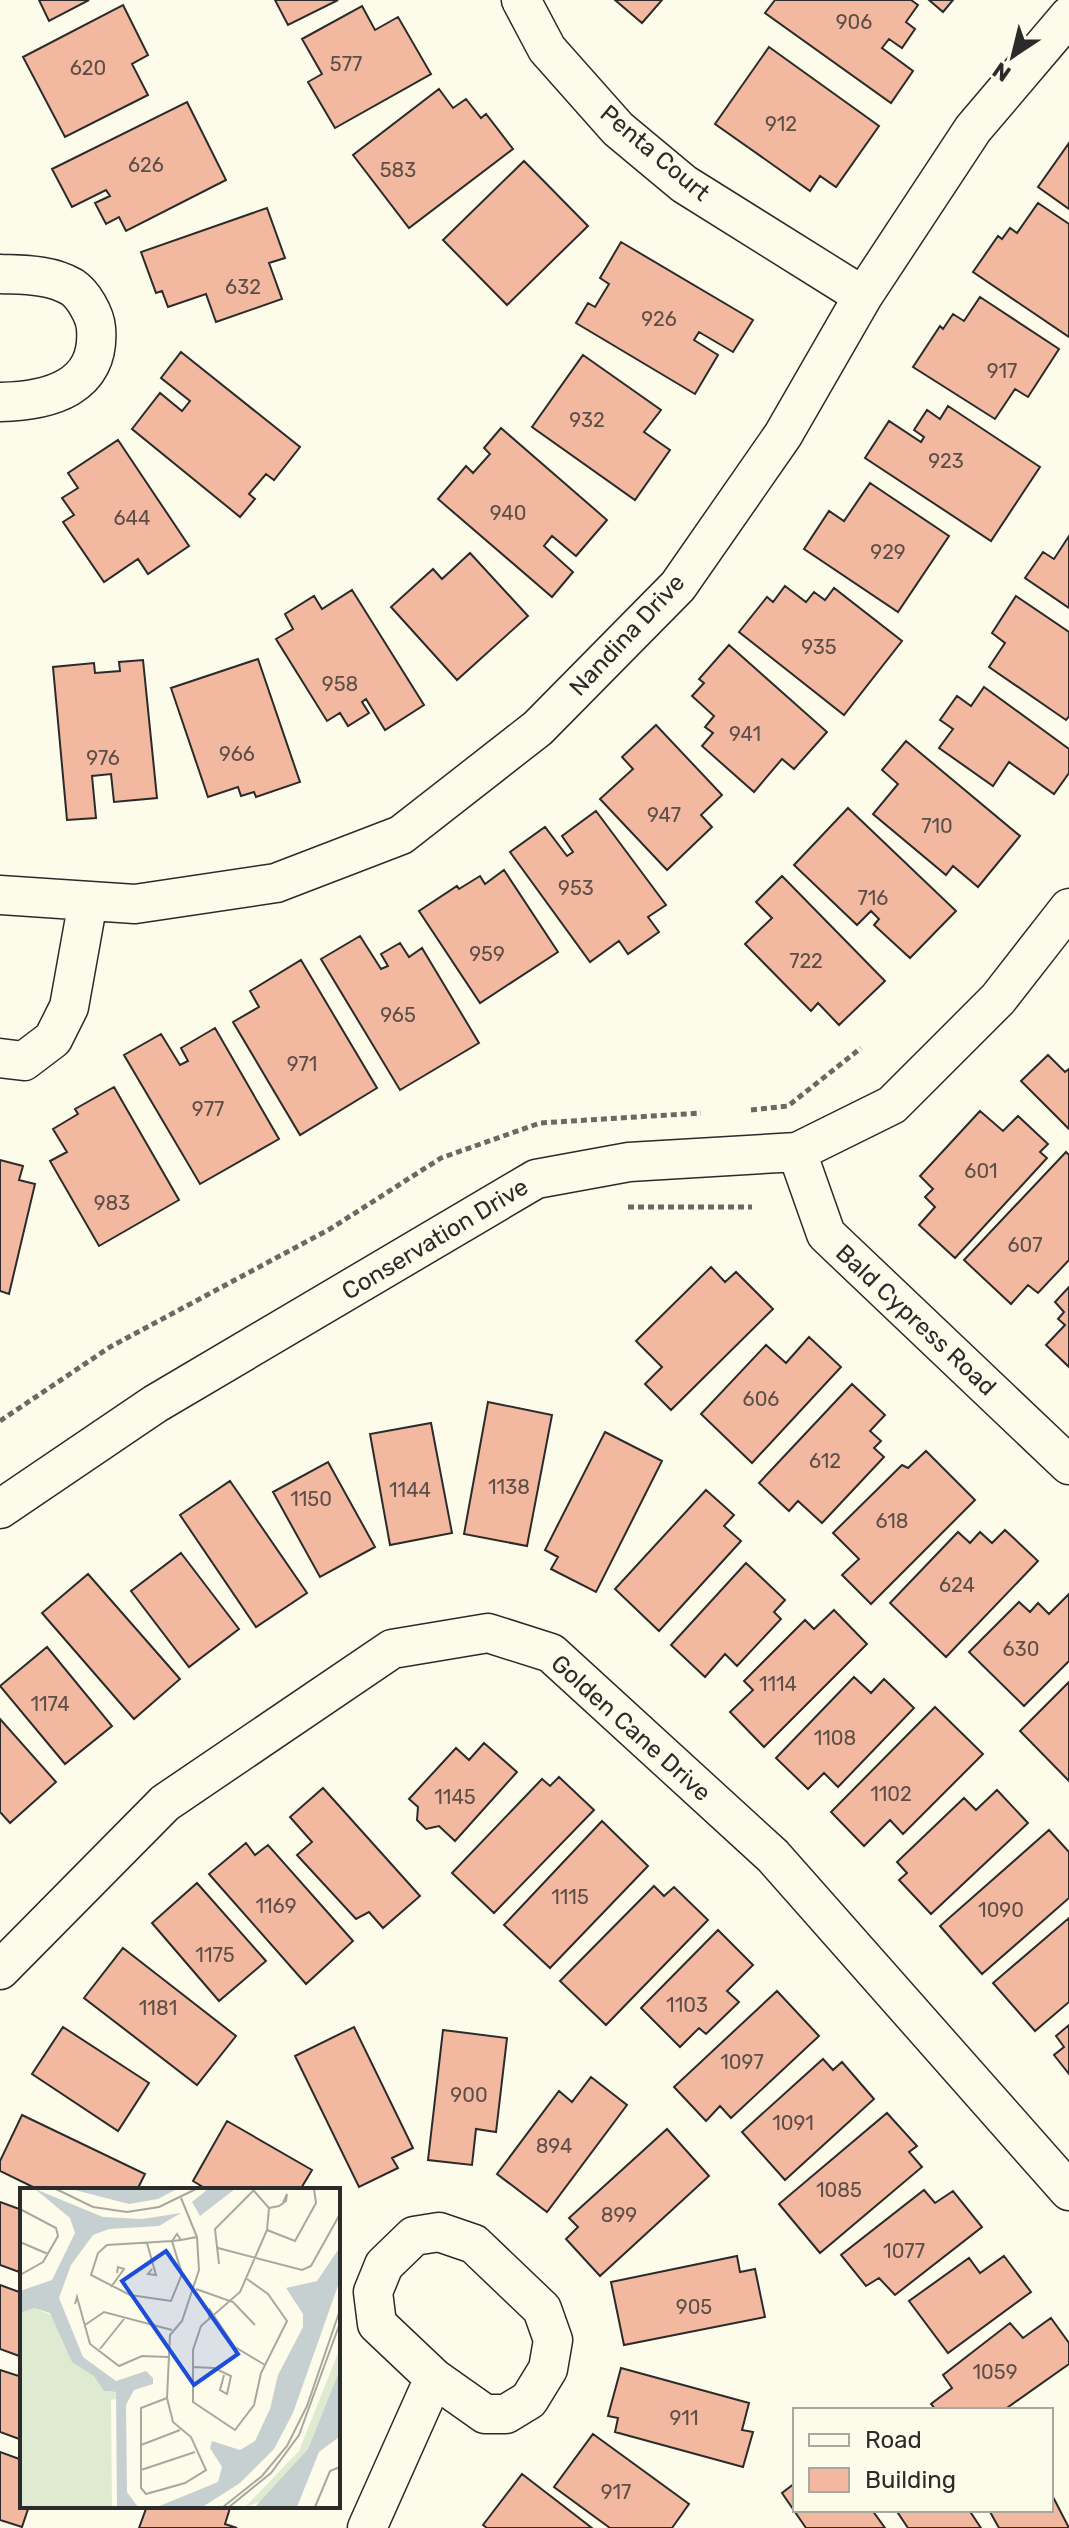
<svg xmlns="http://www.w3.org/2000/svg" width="1069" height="2528" font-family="Rubik,sans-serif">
<rect width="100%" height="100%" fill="#fdfbea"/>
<path fill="#f2b8a0" stroke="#2b2b2b" stroke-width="2" d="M39,0H89L49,21Z
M275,0H338L288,25Z
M615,0H662L642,23Z
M775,0H911L918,5L906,22L915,29L902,48L889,39L882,48L913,71L891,103L765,13Z
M929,0H953L943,12Z
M123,5L148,55L132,64L148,95L65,137L23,57Z
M362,6L375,30L398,17L431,74L335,128L308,82L322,74L302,39Z
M769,47L879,126L836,187L820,176L810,191L715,124Z
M439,89L453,108L466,99L481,118L486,114L513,149L409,228L353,155Z
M187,102L226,180L126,231L119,217L106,224L95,203L110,196L106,190L72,207L52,169Z
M1069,143V209L1038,187Z
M524,161L588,226L507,305L443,240Z
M1038,203L1069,224V337L973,272L998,236L1002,239L1010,228L1017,233Z
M267,208L285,258L269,263L282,299L216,322L206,294L168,307L162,291L156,293L141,252Z
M621,242L753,320L733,352L699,332L694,340L718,355L695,394L576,323L588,303L595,307L609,284L600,278Z
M980,297L1059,349L1028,397L1015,389L995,419L913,367L940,326L943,329L953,314L964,321Z
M181,352L300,447L274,480L266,474L249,494L255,499L240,517L132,429L160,393L182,411L190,401L161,378Z
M583,355L661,410L644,432L670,450L635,500L532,427Z
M948,406L1040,467L991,541L865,458L889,421L921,442L924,437L914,430L927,410L940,419Z
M501,428L607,520L576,556L552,536L544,546L573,572L552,597L438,499L466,466L473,473L490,454L484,448Z
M118,440L189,546L148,574L138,559L104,582L63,522L74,515L62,498L78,488L68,473Z
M870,483L949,536L898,612L804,549L829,511L844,521Z
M1069,536V608L1025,578L1043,552L1054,559Z
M470,553L528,616L457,680L391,607L433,569L442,579Z
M785,586L806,602L814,592L825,600L834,588L902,641L844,715L739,632L767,597L773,602Z
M352,590L424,705L385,730L366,699L362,702L369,713L348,726L340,713L327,721L276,639L293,629L285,614L314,596L322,609Z
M1016,596L1069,632V716L1066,720L989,667L1005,643L992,633Z
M729,645L827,732L794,769L782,759L754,792L702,746L713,733L705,727L714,716L692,696L704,683L699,679Z
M258,659L300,782L256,797L254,792L241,796L238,787L208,797L171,688Z
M143,660L157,798L114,802L111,774L92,776L96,818L67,820L53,667L94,663L95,673L120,671L119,662Z
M984,687L1069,749V773L1054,794L1009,762L993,786L939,748L953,729L940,720L957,696L971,706Z
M656,725L722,795L701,815L712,827L667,870L600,799L633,769L622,757Z
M906,741L1020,836L978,887L953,866L946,875L873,814L898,784L882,770Z
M848,808L956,911L910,958L874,925L879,919L871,911L857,925L794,865Z
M596,811L666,905L648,917L659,932L628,954L619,941L590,962L510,852L545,827L567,856L573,852L562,836Z
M504,870L558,952L480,1003L419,911L457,886L459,889L480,876L485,884Z
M782,876L885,981L839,1025L818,1003L811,1011L745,944L772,918L756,902Z
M360,936L381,969L388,966L381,954L400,943L409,957L422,948L479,1043L400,1090L321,959Z
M301,960L377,1088L300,1135L233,1022L259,1007L250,991Z
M215,1028L279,1139L200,1184L124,1055L161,1034L180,1065L188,1061L181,1048Z
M1048,1055L1065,1072L1069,1069V1129L1021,1081Z
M114,1087L179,1200L99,1246L50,1161L67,1152L53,1129L78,1114L75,1109Z
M980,1111L1003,1131L1018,1116L1048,1144L1040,1152L1047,1158L955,1258L919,1225L935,1207L925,1197L933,1189L920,1176Z
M1066,1152L1069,1155V1260L1038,1293L1028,1285L1011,1304L964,1260Z
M0,1160L23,1166L19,1180L35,1184L9,1294L0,1291Z
M711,1267L725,1282L736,1272L773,1309L671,1410L645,1384L662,1367L636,1341Z
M1069,1287V1367L1046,1345L1065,1325L1058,1319L1064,1312L1055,1302Z
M809,1337L841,1367L752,1463L701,1414L766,1345L786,1363Z
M852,1384L885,1415L870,1431L881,1441L874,1448L884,1457L822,1523L798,1501L789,1511L759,1483Z
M488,1402L552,1415L527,1546L464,1534Z
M431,1423L452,1533L390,1545L370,1434Z
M605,1432L662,1461L596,1592L551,1569L558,1557L545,1550Z
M926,1451L975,1500L871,1604L842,1575L859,1559L833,1533L902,1465L908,1468Z
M328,1462L375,1547L320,1577L273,1492Z
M230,1481L307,1593L256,1627L180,1515Z
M706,1490L734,1515L724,1526L741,1541L659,1631L615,1589Z
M1005,1530L1038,1561L946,1657L890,1603L958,1532L970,1543L980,1532L992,1543Z
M181,1553L239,1629L189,1667L131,1591Z
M746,1563L785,1600L774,1612L781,1619L737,1666L725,1654L705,1677L671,1645Z
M88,1574L180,1679L134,1719L42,1613Z
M1069,1594V1661L1024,1706L969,1652L1019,1602L1030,1612L1038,1603L1049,1614Z
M834,1610L867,1644L764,1747L730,1712L753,1690L744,1681L805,1620L814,1629Z
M47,1647L112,1726L65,1764L0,1686Z
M854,1677L871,1693L884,1679L914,1708L838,1787L824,1773L808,1789L776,1758Z
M1069,1682V1781L1020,1731Z
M935,1707L983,1754L903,1834L890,1820L864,1846L831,1812Z
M0,1719L56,1782L10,1823L0,1812Z
M484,1743L517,1772L455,1841L439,1826L426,1829L417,1820L418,1807L409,1799L456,1748L469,1760Z
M559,1777L594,1810L494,1913L452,1873L542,1779L550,1786Z
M323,1788L420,1896L383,1928L369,1912L356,1919L297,1855L312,1842L290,1817Z
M997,1790L1028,1823L931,1914L899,1880L907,1873L897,1862L964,1798L976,1810Z
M602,1821L648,1866L550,1968L504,1925Z
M1049,1830L1069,1852V1898L982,1974L940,1926Z
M246,1843L255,1855L268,1845L353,1941L306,1984L209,1874Z
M197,1883L266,1961L219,2001L152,1923Z
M654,1886L664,1896L674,1887L708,1920L606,2025L560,1981Z
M1069,1918V2002L1035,2031L993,1983Z
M718,1930L753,1965L727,1991L739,2002L706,2034L699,2028L680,2047L641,2008Z
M123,1948L236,2036L197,2085L84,1998Z
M777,1991L819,2036L731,2118L720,2106L706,2121L674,2087Z
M1069,2025V2074L1054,2055L1064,2047L1056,2036Z
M63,2027L149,2083L118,2131L32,2074Z
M354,2027L413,2148L392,2158L398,2168L359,2187L295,2056Z
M443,2030L507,2038L496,2132L476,2129L472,2165L428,2160Z
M823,2059L833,2070L842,2062L874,2099L785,2180L742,2132Z
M591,2077L627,2105L547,2212L497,2174L559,2091L572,2102Z
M887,2113L917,2146L909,2152L922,2167L820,2253L779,2204Z
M22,2115L145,2174L137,2190H39L0,2171V2161Z
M227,2121L312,2170L300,2190H208L193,2181Z
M667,2129L709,2176L600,2276L566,2239L578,2227L569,2218Z
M924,2190L935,2203L953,2191L982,2227L895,2295L879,2278L866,2286L841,2255Z
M0,2202L22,2210V2273L0,2265Z
M737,2256L740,2272L755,2269L765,2317L624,2345L611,2282Z
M1004,2256L1031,2292L948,2353L909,2301L969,2258L980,2273Z
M0,2285L22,2293V2357L0,2349Z
M1051,2318L1069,2343V2364L1004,2410H936L931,2404L952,2388L943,2375L1010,2323L1023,2338Z
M621,2368L749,2403L742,2430L753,2432L743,2467L615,2432L618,2418L608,2416Z
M0,2370L22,2377V2440L0,2432Z
M593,2434L689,2504L672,2528H610L554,2487Z
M0,2452L22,2460V2506H29L22,2527L0,2520Z
M522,2474L592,2528H487L483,2525Z
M795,2483V2510H872L885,2528H806L782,2493Z
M1051,2493L1069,2528H999L989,2510H1051Z
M147,2506H223L230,2508L225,2524L237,2528H139Z
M896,2510H969L981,2528H908Z"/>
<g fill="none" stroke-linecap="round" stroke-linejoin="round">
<g stroke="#2b2b2b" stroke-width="41">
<path id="street" d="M521,0L547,49L618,129L684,184L863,296
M0,274C24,275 50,274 72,287C83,294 95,315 96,328C101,388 49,401 0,402
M0,895L135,904L276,883L401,835L538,728L678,586L783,435L863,296L973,129L1069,16
M0,1058L24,1061L53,1039L69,1007L88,901
M797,1152L826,1234L1069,1465
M0,1509L155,1404L536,1179L629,1162L797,1152L892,1105L998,999L1069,908
M0,1970L165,1803L392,1649L488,1633L551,1653L773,1856L1069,2191
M439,2232L474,2244L542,2309L553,2340L548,2369L529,2400L506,2414H485L434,2378L377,2324L373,2292L384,2265L414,2236Z
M367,2528L434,2378"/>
</g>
<path stroke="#6a6964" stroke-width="5" stroke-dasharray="6 4" stroke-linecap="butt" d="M751,1110L788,1106L861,1048
M628,1207H752
M0,1421L110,1347L330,1229L441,1158L540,1123L701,1113"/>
<use href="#street" stroke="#fdfbea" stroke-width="38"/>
</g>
<g text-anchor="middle" stroke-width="6" stroke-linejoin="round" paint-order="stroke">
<g font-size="20" fill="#5d4e48">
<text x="854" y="29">906</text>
<text x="346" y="71">577</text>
<text x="88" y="75">620</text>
<text x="781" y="131">912</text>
<text x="146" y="172">626</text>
<text x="398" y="177">583</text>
<text x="243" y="294">632</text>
<text x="659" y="326">926</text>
<text x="1002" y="378">917</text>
<text x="587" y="427">932</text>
<text x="946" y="468">923</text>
<text x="508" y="520">940</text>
<text x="132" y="525">644</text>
<text x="888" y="559">929</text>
<text x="819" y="654">935</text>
<text x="340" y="691">958</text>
<text x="745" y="741">941</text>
<text x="237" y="761">966</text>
<text x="103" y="765">976</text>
<text x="664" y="822">947</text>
<text x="937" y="833">710</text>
<text x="576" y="895">953</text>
<text x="873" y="905">716</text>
<text x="487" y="961">959</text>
<text x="806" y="968">722</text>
<text x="398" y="1022">965</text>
<text x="302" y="1071">971</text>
<text x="208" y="1116">977</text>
<text x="981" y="1178">601</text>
<text x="112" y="1210">983</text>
<text x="1025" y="1252">607</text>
<text x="761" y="1406">606</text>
<text x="825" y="1468">612</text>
<text x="509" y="1494">1138</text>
<text x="410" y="1497">1144</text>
<text x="311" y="1506">1150</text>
<text x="892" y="1528">618</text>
<text x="957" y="1592">624</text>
<text x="1021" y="1656">630</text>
<text x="778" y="1691">1114</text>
<text x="50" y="1711">1174</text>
<text x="835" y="1745">1108</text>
<text x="891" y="1801">1102</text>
<text x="455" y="1804">1145</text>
<text x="570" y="1904">1115</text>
<text x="276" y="1913">1169</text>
<text x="1001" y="1917">1090</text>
<text x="215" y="1962">1175</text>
<text x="687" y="2012">1103</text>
<text x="158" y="2015">1181</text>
<text x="742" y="2069">1097</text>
<text x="469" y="2102">900</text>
<text x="793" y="2130">1091</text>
<text x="554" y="2153">894</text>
<text x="839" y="2197">1085</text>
<text x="619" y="2222">899</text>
<text x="904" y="2258">1077</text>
<text x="694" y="2314">905</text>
<text x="995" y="2379">1059</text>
<text x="684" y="2425">911</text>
<text x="616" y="2499">917</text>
</g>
<g font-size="24" fill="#2b2b2b" stroke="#fdfbea">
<text transform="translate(655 153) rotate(40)" y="8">Penta Court</text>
<text transform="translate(627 635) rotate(-47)" y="8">Nandina Drive</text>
<text transform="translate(435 1239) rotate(-31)" y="8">Conservation Drive</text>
<text transform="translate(916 1320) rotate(43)" y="8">Bald Cypress Road</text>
<text transform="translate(631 1728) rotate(42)" y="8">Golden Cane Drive</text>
</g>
</g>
<g transform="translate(20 2188)">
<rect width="320" height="320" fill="#fdfbea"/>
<path d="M0,125L40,141L86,204H96V211L91,212L92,319H0Z" fill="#deebd1"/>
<path d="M14,120L34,128L46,160L94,211L0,210V202H77L47,177L37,152L3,140L0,125Z" fill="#deebd1"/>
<path d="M320,160V181L288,261L245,312L225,319L279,263Z" fill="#deebd1"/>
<path d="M12,214H32V246H11ZM37,214H57V246H37ZM62,214H83L82,247L62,246ZM20,267L36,274L44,291L20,293ZM18 311a11 11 0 1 1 22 0a11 11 0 1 1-22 0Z" fill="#deebd1"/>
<path d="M15,1L83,29L122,31L161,25L139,38L89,41L73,47L51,77L39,110L63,169L96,193L126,183L133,190V196L114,202L106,217L107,304L118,319H97L96,204L84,203L74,188L52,174L30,125L14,120L0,125V103L32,92L55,45L50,30ZM51,1L112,2L157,1L138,11L109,16ZM188,1H215L180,28L172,14ZM320,59V92L273,225L254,261L220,295L184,318L137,319L198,294L202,279L190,260L192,253L220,262L235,253L250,221L258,187L283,139V126L266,100L297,93ZM320,181L319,249L299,264L277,319H235L288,261Z" fill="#c7d0d0"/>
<path fill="none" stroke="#a9a89e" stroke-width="2" d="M36,1L73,19L107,24L139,19L176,1M249,20L259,18L266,13L267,6L263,15M0,21L36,40L38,48L23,74L0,87M247,42L275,53L296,15L294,1M161,52L157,46L152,53L87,57L78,65L71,87L110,107L151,113L162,86L152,53L161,52L177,49M0,54L28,66M127,55L136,87L128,86L132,81M198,60L282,82L291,78L320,26M199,76L195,41L235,1M227,91L248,106L267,133L241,185L234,217L215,242L173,214V162L181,138L220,104L247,42L249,20L234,3M91,99L104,81L98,79L97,85M176,101L213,114L235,137M55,116L57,109L70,156L99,178L122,168L148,169M189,132L190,122L215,159L245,177M65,137L84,124L152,142M80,161L104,131M174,179L194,180L211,188L207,206L200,202L204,187M147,210L153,234L171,249L186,282L165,295L126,306L121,300V220L147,210L150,147L162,133L179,82L177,49L161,10M121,257L160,242M121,282L175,264M203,319L242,288L267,258L287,218L320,122M209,319L251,285L279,247L320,135M295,319L310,283L320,279"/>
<path fill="#1d4ed8" fill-opacity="0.15" stroke="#1d4ed8" stroke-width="4" d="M146,63L218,166L174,197L102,93Z"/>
<rect width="320" height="320" fill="none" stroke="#2b2b2b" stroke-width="4"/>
</g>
<rect x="793" y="2408" width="260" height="104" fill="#fdfbea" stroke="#a9a89e" stroke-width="2"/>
<rect x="809" y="2434" width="40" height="12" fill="#fdfbea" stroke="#a9a89e" stroke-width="2"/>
<text x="865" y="2448" font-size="24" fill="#2b2b2b">Road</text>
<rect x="809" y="2468" width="40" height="24" fill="#f2b8a0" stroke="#a9a89e" stroke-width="2"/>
<text x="865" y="2488" font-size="24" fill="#2b2b2b">Building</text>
<g transform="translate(1013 56) rotate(215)" stroke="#fdfbea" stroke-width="6" paint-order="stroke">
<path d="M0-6L14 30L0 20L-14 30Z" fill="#2b2b2b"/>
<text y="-12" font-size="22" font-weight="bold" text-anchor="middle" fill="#2b2b2b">N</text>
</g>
</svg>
